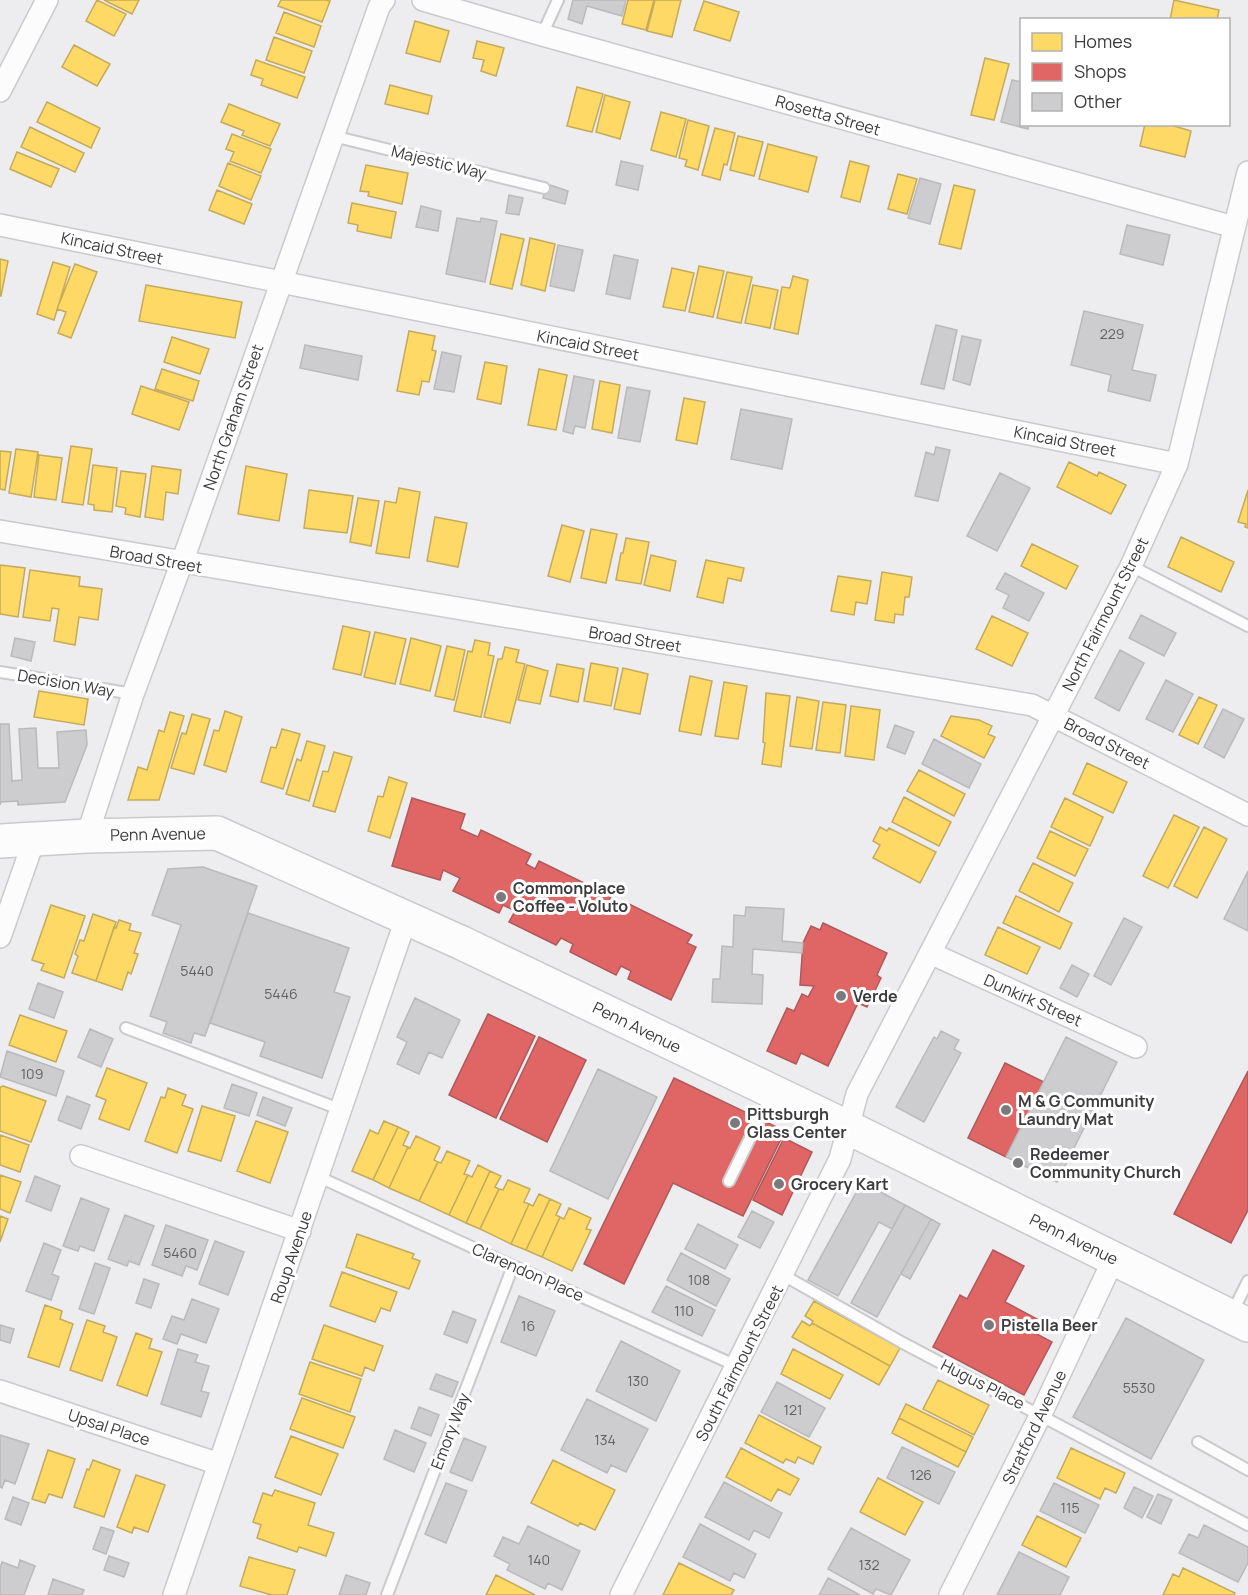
<svg xmlns="http://www.w3.org/2000/svg" width="1248" height="1595" font-family="Manrope,sans-serif">
<rect width="100%" height="100%" fill="#edecef"/>
<path fill="#ffd966" stroke="#c4aa5a" stroke-width="1.5" d="M97,0L126,14L114,36L86,21Z
M104,0H139L132,14Z
M281,0H326L330,1L322,22L278,6Z
M628,0H654L646,30L622,24Z
M655,0H681L672,37L647,31Z
M1174,0L1219,10L1217,20H1170Z
M704,1L739,12L730,41L694,30Z
M284,12L321,26L314,47L276,33Z
M415,21L449,31L440,62L406,53Z
M274,37L312,51L304,73L266,60Z
M477,41L504,48L496,76L481,71L484,60L473,58Z
M74,45L110,64L97,86L62,67Z
M985,58L1009,64L994,120L971,115Z
M256,60L305,77L297,98L261,85L263,79L251,75Z
M390,85L432,96L428,114L385,104Z
M577,87L603,94L592,132L567,126Z
M605,95L630,102L620,139L596,132Z
M47,102L100,128L91,148L37,122Z
M229,104L280,124L270,146L242,135L244,131L221,122Z
M661,112L686,119L676,157L651,150Z
M688,120L709,126L698,170L685,166L687,160L679,158Z
M1145,124H1167L1191,131L1185,157L1140,146Z
M30,127L84,153L75,172L21,147Z
M715,128L735,133L727,165L724,164L720,180L702,175Z
M232,134L271,149L261,173L230,161L234,152L226,149Z
M738,136L763,142L754,176L730,170Z
M768,144L817,157L808,192L759,179Z
M17,152L59,169L51,187L10,169Z
M850,161L869,166L860,202L841,197Z
M228,163L261,176L251,200L219,186Z
M366,165L408,173L402,204L368,196L369,192L360,191Z
M898,174L917,179L907,214L888,209Z
M954,185L975,190L961,249L939,244Z
M217,190L252,204L244,224L209,210Z
M352,203L396,212L391,238L357,231L358,225L348,223Z
M501,234L524,239L512,289L490,284Z
M530,238L555,244L545,291L521,285Z
M0,259L8,261L1,296H0Z
M53,262L70,267L54,320L37,314Z
M75,264L97,272L71,338L58,333L66,312L57,309Z
M699,266L724,271L713,317L689,312Z
M672,268L694,273L685,311L663,307Z
M727,272L752,277L741,323L717,318Z
M793,276L808,280L798,334L774,329L782,287L790,288Z
M146,285L242,302L235,338L139,321Z
M753,285L778,290L770,328L745,323Z
M409,331L435,336L432,350L436,351L429,382L422,381L419,395L397,391Z
M172,337L209,349L200,374L164,362Z
M485,362L507,366L501,404L477,399Z
M162,369L199,381L193,401L155,389Z
M539,369L567,375L556,430L528,425Z
M600,381L620,385L612,433L592,429Z
M141,386L189,402L179,430L132,414Z
M684,398L705,402L697,444L676,440Z
M71,446L92,449L83,505L62,502Z
M16,449L38,452L31,497L9,493Z
M0,451L11,452L5,490L0,489Z
M39,455L62,458L56,500L34,497Z
M1069,462L1097,476L1099,472L1126,485L1111,514L1057,487Z
M93,465L117,468L112,512L94,510V505L88,504Z
M152,466L181,470L178,494L166,492L163,520L145,517Z
M246,466L287,474L279,521L238,514Z
M121,471L146,474L140,517L125,514L126,508L116,506Z
M399,488L420,492L409,558L376,553L385,501L396,503Z
M309,490L353,496L347,533L304,528Z
M1248,490V528L1245,527L1246,524L1238,522Z
M358,498L379,501L371,546L350,542Z
M435,517L467,523L458,567L427,561Z
M562,525L584,531L570,582L548,576Z
M591,529L617,534L606,583L581,578Z
M1181,537L1234,562L1221,592L1168,567Z
M626,538L649,542L641,584L616,580L621,553H623Z
M1032,544L1078,566L1066,589L1021,566Z
M651,555L676,561L670,591L644,585Z
M706,560L744,568L741,581L728,578L723,603L697,597Z
M0,565L25,568L18,617L0,614Z
M30,570L80,577L79,586L102,589L98,620L79,617L75,645L54,641L59,609L52,608L50,621L23,617Z
M882,572L912,577L909,597H905L903,615L895,614L894,623L875,620Z
M838,576L871,581L867,604L856,602L854,615L831,611Z
M992,616L1028,633L1012,666L976,649Z
M343,626L370,632L361,675L333,669Z
M375,632L406,639L395,684L364,677Z
M411,638L441,646L430,691L400,684Z
M475,640L490,643L488,655L494,656L481,717L454,711L468,651L472,652Z
M447,646L465,650L454,700L435,696Z
M505,647L519,650L516,662L525,664L510,723L484,717L498,659H502Z
M591,663L618,668L611,706L584,701Z
M557,664L584,669L578,702L550,696Z
M527,665L548,671L540,704L518,700Z
M623,668L648,674L640,714L614,709Z
M690,676L712,681L701,735L679,731Z
M724,682L747,686L738,739L715,736Z
M39,691L88,699L84,725L34,717Z
M766,693L790,696L781,767L762,764L765,743L763,742Z
M797,697L819,701L812,749L790,746Z
M1199,697L1217,705L1198,744L1179,735Z
M823,702L846,705L840,753L816,750Z
M851,706L880,710L874,760L845,756Z
M225,711L242,717L226,772L204,765L214,730L219,731Z
M170,712L184,716L159,800H128L138,767L147,770L159,730L164,732Z
M192,714L210,719L194,774L171,768L182,733L186,734Z
M951,716L979,720L992,726L988,734L995,737L984,758L941,736Z
M282,729L300,734L283,789L261,782L271,747L276,748Z
M307,741L325,746L309,801L286,794L297,759L301,761Z
M334,752L352,757L335,812L313,806L323,771L328,772Z
M1087,763L1127,782L1113,813L1073,794Z
M919,770L965,794L954,816L907,791Z
M389,777L407,783L390,838L368,831L378,796L383,797Z
M904,797L951,822L939,846L892,822Z
M1065,798L1103,817L1090,846L1051,827Z
M1174,815L1199,827L1168,888L1143,876Z
M880,827L887,831L889,828L936,852L920,883L873,858L880,845L873,841Z
M1204,827L1227,839L1197,898L1174,886Z
M1050,831L1088,849L1075,876L1037,858Z
M1033,863L1073,883L1059,912L1019,891Z
M1016,896L1072,923L1060,949L1003,923Z
M51,905L85,916L64,978L41,970L44,964L32,960Z
M93,914L116,922L96,981L72,973L78,956L75,954L80,940L84,941Z
M119,920L131,924L129,930L141,933L134,953L138,954L131,974L128,972L122,990L96,981L114,927L116,928Z
M998,927L1040,947L1027,974L985,955Z
M20,1015L67,1031L56,1062L9,1045Z
M107,1068L147,1083L129,1130L99,1119L106,1100L96,1096Z
M3,1086L46,1101L31,1142L0,1131V1087Z
M168,1088L186,1095L182,1105L193,1109L177,1153L145,1141L161,1097L165,1098Z
M202,1106L235,1116L221,1161L188,1151Z
M256,1121L288,1132L270,1183L237,1171Z
M384,1121L398,1127L373,1180L352,1171L370,1130L378,1134Z
M398,1127L409,1132L403,1145L408,1147L389,1188L373,1180Z
M0,1135L29,1145L20,1172L0,1165Z
M416,1136L440,1147L434,1160L438,1162L419,1201L389,1188L408,1147L410,1148Z
M447,1151L470,1161L464,1174L468,1175L449,1215L419,1201L438,1162L441,1163Z
M478,1165L490,1171L466,1223L449,1215L468,1175L472,1177Z
M490,1171L501,1176L495,1187L499,1189L480,1229L466,1223Z
M0,1175L21,1182L10,1213L0,1209Z
M508,1180L530,1189L524,1202L529,1204L511,1244L480,1229L499,1189L503,1190Z
M539,1194L550,1199L526,1250L511,1244L529,1204L533,1206Z
M550,1199L561,1204L556,1215L560,1217L542,1257L526,1250Z
M569,1208L591,1218L586,1229L591,1230L572,1271L542,1257L560,1217L564,1219Z
M0,1216L8,1219L0,1242Z
M357,1234L414,1254L412,1258L420,1261L409,1289L346,1267Z
M342,1272L397,1292L390,1311L381,1308L375,1322L330,1306Z
M814,1301L900,1348L890,1366L812,1323L813,1321L805,1316Z
M45,1305L62,1311L60,1319L73,1324L59,1367L28,1357Z
M87,1320L105,1326L103,1332L117,1337L102,1381L70,1370Z
M802,1321L810,1326L812,1323L890,1366L879,1385L792,1337Z
M324,1325L383,1346L374,1371L365,1367L362,1376L312,1359Z
M136,1333L152,1339L149,1348L162,1352L147,1396L117,1385Z
M793,1349L843,1375L830,1399L781,1374Z
M310,1362L361,1379L350,1412L299,1394Z
M938,1380L989,1405L974,1435L923,1409Z
M302,1398L355,1417L343,1448L290,1429Z
M906,1404L973,1437L966,1452L899,1418Z
M759,1415L821,1447L813,1464L798,1457L795,1463L786,1459L783,1463L745,1443Z
M899,1418L966,1452L958,1467L892,1433Z
M291,1436L338,1454L321,1495L275,1477Z
M741,1448L799,1479L790,1495L778,1489L771,1501L726,1477Z
M1071,1448L1125,1473L1116,1493L1105,1488L1100,1499L1057,1478Z
M48,1450L75,1459L62,1498L49,1494L45,1503L32,1499Z
M93,1460L120,1470L104,1517L74,1507L87,1469L89,1470Z
M553,1460L615,1490L595,1530L580,1523L578,1526L531,1503Z
M136,1475L165,1485L148,1532L134,1527L132,1533L117,1527Z
M878,1478L923,1502L905,1535L860,1512Z
M275,1490L315,1503L308,1525L334,1533L326,1556L299,1547L297,1552L257,1538L261,1525L253,1522L263,1493L272,1496Z
M1037,1516L1081,1538L1066,1567L1022,1545Z
M249,1557L295,1570L287,1595H272L240,1586Z
M679,1563L734,1590L731,1595H663Z
M1183,1568L1235,1593L1234,1595H1163L1173,1574L1179,1577Z
M496,1575L535,1595H486Z"/>
<path fill="#e06666" stroke="#af595a" stroke-width="1.5" d="M412,798L465,814L460,829L478,837L481,830L531,854L526,864L535,869L539,861L611,896L608,903L619,909L623,901L692,935L687,943L696,947L671,1000L628,979L631,971L621,966L616,975L570,952L573,944L561,938L556,945L509,922L515,911L503,905L499,913L453,891L460,878L443,870L440,880L392,866Z
M823,923L887,953L877,975L881,978L867,1007L858,1003L828,1066L801,1053L796,1064L767,1051L787,1008L794,1011L802,994L808,997L814,986L800,985L803,943L811,926L820,930Z
M488,1014L535,1036L496,1118L449,1095Z
M539,1037L586,1060L547,1142L500,1119Z
M1005,1063L1044,1082L1006,1157L968,1138Z
M1248,1071V1210L1231,1243L1174,1214Z
M674,1078L785,1131L743,1216L673,1183L624,1284L584,1264Z
M784,1138L812,1152L782,1215L753,1200Z
M993,1250L1024,1266L1005,1302L1037,1319L1031,1331L1052,1342L1024,1395L933,1347L960,1295L967,1299Z"/>
<path fill="#cdccce" stroke="#bab9bb" stroke-width="1.5" d="M573,0H626L622,16L587,6L582,24L568,19Z
M1012,80L1022,82V124H1029L1028,129L1001,122Z
M621,161L643,166L638,190L616,185Z
M920,178L941,184L930,224L908,218Z
M547,184L568,191L565,204L543,198Z
M509,195L523,198L519,215L506,213Z
M421,206L441,211L438,231L416,227Z
M457,218L480,222L481,218L497,221L485,282L446,274Z
M1127,225L1170,235L1163,265L1120,254Z
M558,245L583,250L574,291L550,286Z
M614,255L638,260L630,299L606,294Z
M1084,311L1143,325L1132,370L1156,375L1150,401L1108,391L1111,375L1071,365Z
M936,325L957,330L944,389L921,384Z
M962,336L981,340L970,385L953,380Z
M305,345L362,356L358,380L300,368Z
M442,352L461,356L454,392L434,389Z
M574,376L594,380L585,428L575,426L573,434L563,431Z
M627,387L650,391L640,442L618,438Z
M741,409L792,419L782,469L731,459Z
M936,447L950,450L938,501L915,496L926,452L934,455Z
M1000,473L1030,488L997,551L967,536Z
M1005,573L1044,593L1029,621L1003,608L1009,595L996,589Z
M1141,615L1176,633L1164,656L1129,638Z
M15,638L35,642L31,661L11,656Z
M1120,650L1144,663L1119,711L1095,698Z
M1166,680L1193,694L1173,732L1146,719Z
M1223,709L1244,719L1224,758L1204,747Z
M0,724H9L12,781L22,780L19,729L36,728L38,768H59L57,732L86,730L87,745L65,802L18,805V801L1,802L0,805Z
M895,725L914,732L905,754L887,747Z
M934,739L981,764L969,788L922,764Z
M203,867L257,886L205,1036L194,1033L191,1043L163,1033L167,1022L150,1016L181,925L152,915L168,869Z
M1248,871V931L1224,919Z
M746,907L784,909L782,941L803,943L802,953L753,949L752,974L763,975L762,1004L712,1002L713,979H720L722,946L733,947L734,915L745,916Z
M248,913L349,948L334,992L350,997L322,1078L260,1056L265,1042L210,1023Z
M1124,918L1142,927L1111,985L1094,976Z
M1072,965L1089,974L1077,997L1060,988Z
M38,983L63,992L54,1018L29,1009Z
M415,998L460,1020L442,1058L429,1052L419,1074L397,1064L407,1042L397,1037Z
M90,1029L113,1039L101,1067L78,1057Z
M941,1031L959,1040L954,1049L961,1053L924,1122L896,1107L934,1037L937,1039Z
M1066,1037L1117,1062L1057,1182L1006,1157Z
M7,1051L64,1071L56,1096L0,1077Z
M598,1069L657,1097L608,1199L550,1171Z
M232,1084L257,1093L249,1116L224,1108Z
M67,1096L90,1105L81,1129L58,1120Z
M263,1097L292,1108L285,1126L257,1115Z
M35,1176L60,1186L51,1211L26,1201Z
M862,1182L905,1205L892,1229L879,1222L838,1296L808,1280Z
M81,1198L109,1209L94,1251L80,1246L78,1251L63,1246Z
M905,1205L931,1219L877,1317L851,1303Z
M752,1211L774,1222L760,1248L738,1237Z
M125,1215L154,1226L139,1265L129,1261L127,1266L108,1259Z
M931,1219L940,1224L910,1279L901,1274Z
M698,1224L738,1245L725,1269L685,1249Z
M166,1225L208,1240L197,1270L186,1266L182,1276L152,1265Z
M215,1241L244,1252L228,1295L199,1284Z
M44,1243L61,1250L52,1274L59,1277L51,1300L26,1291Z
M681,1253L730,1279L716,1306L667,1280Z
M95,1263L110,1268L94,1314L79,1309Z
M144,1279L159,1284L151,1308L136,1303Z
M666,1286L715,1310L702,1336L652,1312Z
M519,1296L555,1311L536,1356L501,1342Z
M192,1299L219,1309L206,1343L181,1334L177,1344L163,1339L172,1316L184,1320Z
M453,1311L476,1320L467,1343L444,1334Z
M1126,1318L1204,1360L1151,1459L1073,1417Z
M0,1325L14,1329L10,1343L0,1340Z
M621,1341L680,1371L656,1421L596,1391Z
M178,1349L198,1355L195,1362L209,1366L201,1391L209,1393L201,1417L161,1404Z
M436,1374L458,1382L452,1397L430,1389Z
M777,1382L825,1408L809,1437L761,1412Z
M587,1399L648,1429L626,1472L611,1465L607,1473L561,1450Z
M419,1407L439,1415L431,1436L411,1428Z
M395,1430L426,1443L414,1472L384,1459Z
M0,1435L29,1444L15,1484L5,1480L2,1488L0,1487Z
M464,1438L486,1447L472,1481L450,1472Z
M902,1447L955,1472L939,1504L887,1478Z
M724,1482L782,1513L769,1538L754,1530L749,1540L705,1517Z
M446,1483L467,1491L446,1543L425,1534Z
M1054,1483L1099,1505L1085,1533L1040,1511Z
M1134,1487L1153,1496L1142,1518L1124,1508Z
M1158,1494L1172,1500L1161,1524L1147,1517Z
M13,1497L29,1503L21,1525L5,1519Z
M700,1524L756,1554L744,1578L734,1573L730,1581L683,1557Z
M1204,1525L1248,1547V1563L1238,1582L1179,1553L1189,1534L1198,1538Z
M528,1526L580,1551L562,1590L548,1583L545,1589L507,1570L510,1564L494,1556L503,1537L519,1544Z
M101,1527L114,1531L106,1554L93,1549Z
M851,1528L910,1560L891,1595L876,1589L873,1594L828,1569Z
M1019,1552L1069,1577L1060,1595H997Z
M109,1556L129,1563L124,1577L104,1570Z
M20,1560L35,1566L24,1595H0V1568L2,1562L18,1568Z
M346,1575L370,1583L366,1595H339Z
M828,1578L860,1595H819Z
M53,1579L84,1590L82,1595H48Z"/>
<g fill="none" stroke-linecap="round" stroke-linejoin="round">
<g stroke="#cac9cb" stroke-width="14">
<path id="service" d="M542,35L558,0
M333,136L544,188
M1131,566L1248,626
M0,672L133,694
M126,1028L342,1110
M319,1177L513,1266L737,1366
M729,1181L771,1095
M783,1275L903,1343L1248,1525
M1232,1313L1248,1281
M1198,1442L1248,1470
M387,1595L513,1266"/>
</g>
<g stroke="#cac9cb" stroke-width="24">
<path id="minor" d="M423,0L542,35L1234,227
M0,91L47,0
M0,225L1177,464
M0,531L1032,705L1248,815
M87,836L133,694L189,543L379,7L384,0
M0,937L34,840
M930,953L1136,1047
M81,1156L300,1231
M0,1391L219,1464
M174,1595L406,919
M621,1595L840,1159L857,1094L1131,566L1177,464L1248,172
M950,1595L1041,1414L1114,1258"/>
</g>
<g stroke="#cac9cb" stroke-width="36">
<path id="primary" d="M0,841L87,836L217,833L462,943L849,1128L1248,1325"/>
</g>
<use href="#service" stroke="#fcfcfd" stroke-width="10"/>
<use href="#minor" stroke="#fcfcfd" stroke-width="21"/>
<use href="#primary" stroke="#fcfcfd" stroke-width="33"/>
</g>
<g fill="#7a7a7c" stroke="#fff" stroke-width="2">
<circle cx="501" cy="897" r="6"/>
<circle cx="841" cy="996" r="6"/>
<circle cx="1006" cy="1110" r="6"/>
<circle cx="735" cy="1123" r="6"/>
<circle cx="1018" cy="1163" r="6"/>
<circle cx="779" cy="1184" r="6"/>
<circle cx="989" cy="1325" r="6"/>
</g>
<g text-anchor="middle" stroke-width="6" stroke-linejoin="round" paint-order="stroke">
<g font-size="14" fill="#606062">
<text x="1112" y="339">229</text>
<text x="197" y="976">5440</text>
<text x="281" y="999">5446</text>
<text x="32" y="1079">109</text>
<text x="180" y="1258">5460</text>
<text x="699" y="1285">108</text>
<text x="684" y="1316">110</text>
<text x="528" y="1331">16</text>
<text x="638" y="1386">130</text>
<text x="1139" y="1393">5530</text>
<text x="793" y="1415">121</text>
<text x="605" y="1445">134</text>
<text x="921" y="1480">126</text>
<text x="1070" y="1513">115</text>
<text x="539" y="1565">140</text>
<text x="869" y="1570">132</text>
</g>
<g font-size="16" fill="#3c3c3e" stroke="#fff">
<text transform="translate(828 115) rotate(16)" y="6">Rosetta Street</text>
<text transform="translate(439 162) rotate(14)" y="6">Majestic Way</text>
<text transform="translate(112 248) rotate(12)" y="6">Kincaid Street</text>
<text transform="translate(588 345) rotate(11)" y="6">Kincaid Street</text>
<text transform="translate(233 417) rotate(-71)" y="6">North Graham Street</text>
<text transform="translate(1065 441) rotate(11)" y="6">Kincaid Street</text>
<text transform="translate(156 559) rotate(10)" y="6">Broad Street</text>
<text transform="translate(1105 614) rotate(-63)" y="6">North Fairmount Street</text>
<text transform="translate(635 639) rotate(9)" y="6">Broad Street</text>
<text transform="translate(66 683) rotate(10)" y="6">Decision Way</text>
<text transform="translate(1107 743) rotate(27)" y="6">Broad Street</text>
<text transform="translate(158 834) rotate(-1)" y="6">Penn Avenue</text>
<text transform="translate(1033 1000) rotate(24)" y="6">Dunkirk Street</text>
<text transform="translate(637 1027) rotate(26)" y="6">Penn Avenue</text>
<text transform="translate(1074 1239) rotate(26)" y="6">Penn Avenue</text>
<text transform="translate(291 1257) rotate(-71)" y="6">Roup Avenue</text>
<text transform="translate(528 1272) rotate(24)" y="6">Clarendon Place</text>
<text transform="translate(739 1363) rotate(-63)" y="6">South Fairmount Street</text>
<text transform="translate(983 1384) rotate(27)" y="6">Hugus Place</text>
<text transform="translate(109 1427) rotate(18)" y="6">Upsal Place</text>
<text transform="translate(1034 1427) rotate(-64)" y="6">Stratford Avenue</text>
<text transform="translate(450 1431) rotate(-69)" y="6">Emory Way</text>
</g>
<g font-size="16" font-weight="bold" fill="#3c3c3e" stroke="#fff" text-anchor="start">
<text x="513" y="894">Commonplace<tspan x="513" dy="18">Coffee - Voluto</tspan></text>
<text x="853" y="1002">Verde</text>
<text x="1018" y="1107">M &amp; G Community<tspan x="1018" dy="18">Laundry Mat</tspan></text>
<text x="747" y="1120">Pittsburgh<tspan x="747" dy="18">Glass Center</tspan></text>
<text x="1030" y="1160">Redeemer<tspan x="1030" dy="18">Community Church</tspan></text>
<text x="791" y="1190">Grocery Kart</text>
<text x="1001" y="1331">Pistella Beer</text>
</g>
</g>
<rect x="1020" y="18" width="210" height="108" fill="#ffffff" stroke="#b1b1b2" stroke-width="1.5"/>
<rect x="1032" y="33" width="30" height="18" fill="#ffd966" stroke="#b1b1b2" stroke-width="1.5"/>
<text x="1074" y="48" font-size="18" fill="#3c3c3e">Homes</text>
<rect x="1032" y="63" width="30" height="18" fill="#e06666" stroke="#b1b1b2" stroke-width="1.5"/>
<text x="1074" y="78" font-size="18" fill="#3c3c3e">Shops</text>
<rect x="1032" y="93" width="30" height="18" fill="#cdccce" stroke="#b1b1b2" stroke-width="1.5"/>
<text x="1074" y="108" font-size="18" fill="#3c3c3e">Other</text>
</svg>
